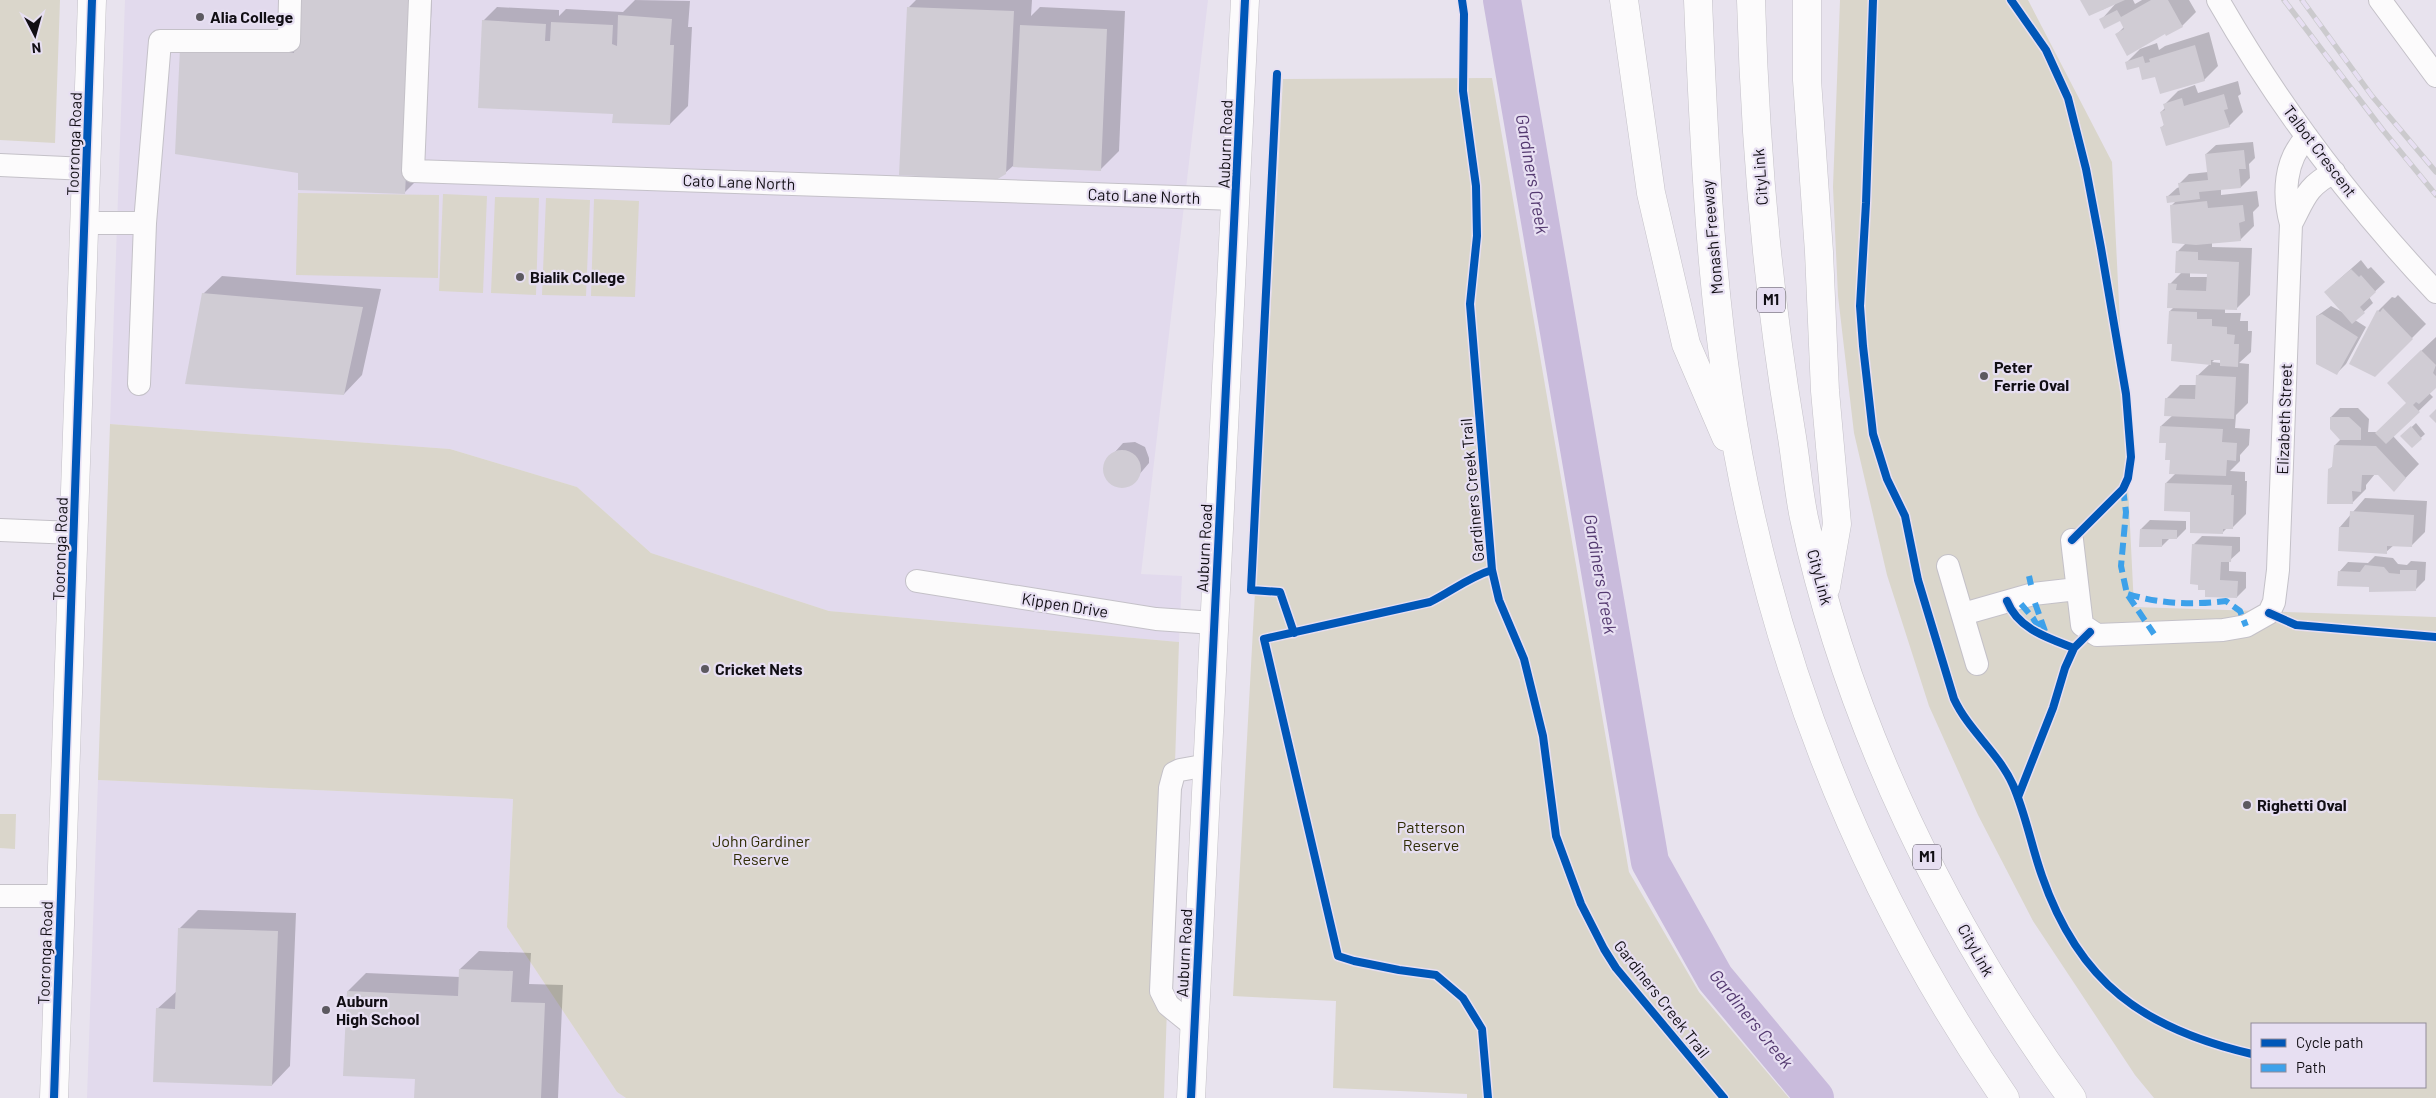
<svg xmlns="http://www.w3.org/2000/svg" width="2436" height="1098" font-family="Barlow,sans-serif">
<rect width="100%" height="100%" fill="#e8e3ee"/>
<path fill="#e2daed" d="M125,0H1208L1141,574L1182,576L1179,642L829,611L651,553L577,487L450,449L110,424Z
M98,780L513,799L507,927L617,1092L626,1098H87Z"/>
<path fill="#dad6cb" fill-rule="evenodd" d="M0,0H60L55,143L0,140Z
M1840,0H2028L2112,162L2134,607L2436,617V1098H2154L2135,1075L2033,921L1978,815L1929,706L1887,575L1854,433L1838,296L1833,187ZM2252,1024H2425V1087H2252Z
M1492,78L1629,872L1699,992L1789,1098H1467V1094L1333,1088L1336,1001L1233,996L1283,79Z
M298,193L439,195L438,278L296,275Z
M443,194L487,196L483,293L439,291Z
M495,197L539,198L536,295L491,293Z
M546,198L590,200L586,296L542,295Z
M594,199L639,201L635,297L591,296Z
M110,424L450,449L577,487L651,553L829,611L1179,642L1164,1098H626L617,1092L507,927L513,799L98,780Z
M0,814H16L15,849L0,848Z"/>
<path fill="#0003" fill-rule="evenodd" d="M298,0H432L423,174L405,192L300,172L181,48L200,30L296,34Z
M635,0L690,1L688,27H692L688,106L670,124L614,113L483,21L497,7L559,10V16L566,9L623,12Z
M916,0H1032L1031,16L1040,7L1125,11L1119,151L1100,170L1013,166L1005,173L909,7Z
M2081,0H2133L2135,4L2142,0H2189L2196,12L2182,26L2165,32L2117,34L2124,27L2120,19L2101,20L2117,2L2102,10Z
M2209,32L2218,66L2204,80L2156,75L2140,65L2126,63L2140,49L2157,43L2159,50L2165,46Z
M2238,81L2241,94L2238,96L2243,112L2229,126L2162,127L2165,124L2161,112L2165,108L2164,105L2178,91L2195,85L2198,93Z
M2253,142L2255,158L2249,164L2250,178L2241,187L2221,189V195L2257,191L2259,206L2253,212L2254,226L2240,240L2212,243V247L2252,248L2250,295L2236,309H2225V313H2241L2240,321H2248V331H2252L2251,352L2239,363L2249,364L2248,403L2236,415L2235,428L2250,429L2249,445L2240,455V461L2230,471L2245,472V481H2247L2246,514L2232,528H2227L2222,533L2192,511L2166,483L2176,473L2161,426L2173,415L2166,399L2180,385H2197V376L2210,364L2173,343L2170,311L2174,307L2170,284L2182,272L2177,252L2186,243L2171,206L2177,200L2167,197L2177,188L2180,187V183L2189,174L2208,172L2206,154L2216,145ZM2190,272L2208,273V277H2190ZM2215,359H2221V363L2212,362Z
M2361,260L2368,269L2371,267L2385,282L2369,297L2373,303L2355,320L2366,327L2346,364L2337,373L2317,316L2331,306L2344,313L2335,283Z
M222,276L381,289L362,375L344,394L203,294Z
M2398,295L2426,324L2374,376L2378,311L2392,297L2395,298Z
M2436,337V386L2429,393L2433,397L2393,436L2419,464L2394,490L2378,474H2375L2366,485V489L2352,503L2329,470L2334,465L2335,445L2341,439L2331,417L2340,408H2358L2369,419L2368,432H2378L2407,403L2402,369Z
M2416,423L2425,434L2412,446L2402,436Z
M1135,442L1145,447L1149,458V463L1132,483L1116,485L1111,483L1105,473L1106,462L1123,443Z
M2365,498L2427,501L2425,532L2412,545H2394L2386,552L2340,527Z
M2150,520L2186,521V529L2177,538H2170L2162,546L2141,529Z
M2202,536L2240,537V551L2229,561V571L2246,572V588L2237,597L2207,589L2193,545Z
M2375,556L2393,558L2398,564L2407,565L2411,561L2426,562L2425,580L2416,589L2370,586L2339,572L2348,562L2368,563Z
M198,910L296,913L290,1066L272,1085L157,1009L177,991L179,929Z
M479,951L531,953L529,984L563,985L558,1098H415L416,1077L348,991L366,973L460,977V969Z"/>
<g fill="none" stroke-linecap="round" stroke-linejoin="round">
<path stroke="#c9bbdc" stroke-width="38" d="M1502,0L1650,862L1715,978L1815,1098"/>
</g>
<path fill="#d0ccd4" d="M297,0H415L405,194L298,190V173L175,154L180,48L294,53Z
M2080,0H2125L2089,16Z
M2151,0H2168L2183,27L2166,36L2165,34L2127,56L2115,34L2124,29L2120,21L2104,29L2099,19L2117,10L2121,17Z
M907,7L1014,11L1006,174L996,180L899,175Z
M618,15L672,19L670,45H674L670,125L612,123L613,114L478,108L482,20L546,24L545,41H550L551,22L613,25L612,44L617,46Z
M1020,25L1107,29L1101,171L1013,167Z
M2195,45L2205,81L2160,94L2155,77L2142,80L2139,67L2127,70L2125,62L2143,56L2145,63L2150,62L2149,59Z
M2224,94L2228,109L2224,110L2230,127L2166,146L2160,127L2164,126L2160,112L2165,110L2163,104L2182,98L2184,106Z
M2244,150L2246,169H2239L2241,188L2199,192L2200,199L2167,203L2166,196L2180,195L2178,183L2208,180L2205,154Z
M2207,201L2208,208L2243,205L2245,221L2239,223L2241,241L2196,245L2172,243L2170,205Z
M2176,251L2198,252V260L2239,262L2237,310L2167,308L2168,283L2177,284L2176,290L2206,291L2207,274L2175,273Z
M2351,269L2359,277L2361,275L2376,292L2360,307L2365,313L2352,324L2324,292Z
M202,293L363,307L344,395L185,384Z
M2383,308L2413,339L2375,377L2349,364L2377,310L2380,312Z
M2169,311L2197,312V319H2212V326L2227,327V334L2235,335L2234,344H2239L2238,367L2220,366V360H2211V365L2171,361L2172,344H2167Z
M2322,314L2358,337L2337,375L2316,364V316Z
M2421,350L2436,365L2433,373L2436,376V388L2419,404L2416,402L2413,405L2420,412L2386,444L2375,433L2406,403L2387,383Z
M2196,375L2236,377L2234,419L2164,416L2165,398L2195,399Z
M2436,409V423L2429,416Z
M2330,417H2349L2361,428V440H2340L2330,429Z
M2160,426L2223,429L2222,442L2237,443L2236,461L2227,460L2226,476L2169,474L2170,460H2165L2166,443H2159Z
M2411,426L2422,439L2412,448L2400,436Z
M2334,445L2376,446L2406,478L2394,492L2378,475H2362L2361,492L2352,491L2353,504H2327L2328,469L2332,467Z
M1103 469a19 19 0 1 1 38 0a19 19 0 1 1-38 0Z
M2165,483L2232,485L2231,495H2234L2233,529H2223V534L2190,533V512L2164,511Z
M2350,511L2414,515L2412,547L2387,546V554L2338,551L2339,527H2349Z
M2140,529L2177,530V539H2162V547H2139Z
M2192,544L2232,546L2231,562H2221L2220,580L2238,581L2237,598L2205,597V590H2198V585L2190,584Z
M2365,565L2384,567L2389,573L2400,574V570H2417L2416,591L2369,592V587L2337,586L2338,571L2360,572Z
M178,928L278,931L272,1086L153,1082L156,1008L175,1009Z
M459,969L513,971L511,1002L545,1003L541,1098H414L415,1079L343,1076L347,991L458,996Z"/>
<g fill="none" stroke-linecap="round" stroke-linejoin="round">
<g stroke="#c4c1c8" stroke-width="24">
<path id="minor" d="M420,0L413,171L1236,199
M2218,0C2278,105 2353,204 2436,292
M2380,0L2436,76
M0,165L87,169
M85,223H145
M2291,224C2305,198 2306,187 2334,172
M139,384L145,223L160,41H289L290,0
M0,530L74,533
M2072,540L2082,625L2097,635L2223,630L2246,626L2269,613L2274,602L2278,570L2291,224C2283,195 2284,160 2307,137
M1948,566L1977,664
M917,581L1156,619L1214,623
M1963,614L2033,594L2077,589
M0,896H61
M1194,1026L1168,1005L1161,991L1170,788L1174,773L1180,770L1208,765"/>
</g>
<g stroke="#c4c1c8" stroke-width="29">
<path id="major" d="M54,1098L92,0
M1191,1098L1245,0"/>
</g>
<g stroke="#c4c1c8" stroke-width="29">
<path id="highway" d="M1624,0L1651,193L1686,344L1726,437
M1698,0C1705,172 1713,353 1752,521C1799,728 1884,923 2005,1098
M1751,0C1755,145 1767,288 1791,431C1796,460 1798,489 1804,518C1849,727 1947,926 2072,1098
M1807,0V80L1819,252L1825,391L1837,524L1826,587"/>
</g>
<use href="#minor" stroke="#fcfbfc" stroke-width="22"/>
<use href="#major" stroke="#fcfbfc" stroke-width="28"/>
<use href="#highway" stroke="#fcfbfc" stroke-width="28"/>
<g stroke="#cbcacd" stroke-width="5.5">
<path id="rail" d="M2284,0L2382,129L2436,195
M2302,0L2372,96L2436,172"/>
</g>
<use href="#rail" stroke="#e7dff2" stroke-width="4" stroke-dasharray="11" stroke-linecap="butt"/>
<path stroke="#3da1ea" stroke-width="6" stroke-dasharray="12 6" stroke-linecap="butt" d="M2123,489L2126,512L2121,566L2127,594L2154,634
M2029,576L2031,585
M2128,594C2159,604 2193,605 2226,601L2240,611L2246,626
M2035,603L2047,637
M2021,604L2033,618L2041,633"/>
<g stroke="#e7dff2" stroke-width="11">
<path id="cycleway" d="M1462,0L1464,14L1463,91L1476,186L1477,236L1470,304L1492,570L1499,600L1524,659L1543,736L1556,836L1581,904L1604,949L1616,968L1724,1098
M1873,0L1866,203L1860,306L1863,346L1873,434L1887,479L1905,516L1918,580L1954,699C1969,731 1998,752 2013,785C2026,815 2031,845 2042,876C2079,983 2144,1029 2252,1054
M2011,0L2046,50L2068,98L2086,169L2101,248L2126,394L2131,457L2128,478L2123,489L2072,540
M1277,74L1251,590L1280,592L1294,633
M2007,601C2018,629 2048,638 2074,648
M2269,613L2296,625L2436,637
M2018,797L2053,708L2065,668L2074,648L2090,632
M54,1098L92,0
M1191,1098L1245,0
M1488,1098L1482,1029L1463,998L1436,975L1399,970L1354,961L1338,956L1264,639L1430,602C1452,591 1469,577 1492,570"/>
</g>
<use href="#cycleway" stroke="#0057b8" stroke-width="8"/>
</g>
<g fill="#5c5960" stroke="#e7dff2" stroke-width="2">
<circle cx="200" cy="17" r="5"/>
<circle cx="520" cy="277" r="5"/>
<circle cx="1984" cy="376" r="5"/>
<circle cx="705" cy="669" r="5"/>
<circle cx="2247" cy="805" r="5"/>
<circle cx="326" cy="1010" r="5"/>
</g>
<g text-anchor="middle" stroke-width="4.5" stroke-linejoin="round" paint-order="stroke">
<g fill="#e7dff2" stroke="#514d57" stroke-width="1">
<rect x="1757" y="287.5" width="28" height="25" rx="4"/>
<rect x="1913" y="844.5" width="28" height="25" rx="4"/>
</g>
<g font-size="15" font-weight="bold" fill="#110e14">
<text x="1771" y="305">M1</text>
<text x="1927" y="862">M1</text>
</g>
<g font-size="16" font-weight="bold" fill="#110e14" stroke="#e7dff2" text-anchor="start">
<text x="210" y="23">Alia College</text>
<text x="530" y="283">Bialik College</text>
<text x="1994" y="373">Peter<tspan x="1994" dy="18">Ferrie Oval</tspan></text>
<text x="715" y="675">Cricket Nets</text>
<text x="2257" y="811">Righetti Oval</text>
<text x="336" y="1007">Auburn<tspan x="336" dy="18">High School</tspan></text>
</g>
<g font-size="16" fill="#110e14" stroke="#e7dff2">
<text transform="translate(74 144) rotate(-88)" y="6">Tooronga Road</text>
<text transform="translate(1225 144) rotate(-88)" y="6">Auburn Road</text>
<text transform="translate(2320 151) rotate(53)" y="6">Talbot Crescent</text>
<text transform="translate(1760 177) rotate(-94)" y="6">CityLink</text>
<text transform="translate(739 182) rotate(2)" y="6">Cato Lane North</text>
<text transform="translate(1144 196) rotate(2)" y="6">Cato Lane North</text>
<text transform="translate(1712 237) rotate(-95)" y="6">Monash Freeway</text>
<text transform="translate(2284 419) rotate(-88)" y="6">Elizabeth Street</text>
<text transform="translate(1472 490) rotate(-95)" y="6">Gardiners Creek Trail</text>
<text transform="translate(1204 548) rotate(-87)" y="6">Auburn Road</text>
<text transform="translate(60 549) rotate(-88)" y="6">Tooronga Road</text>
<text transform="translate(1820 577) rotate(75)" y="6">CityLink</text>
<text transform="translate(1065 605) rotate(9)" y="6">Kippen Drive</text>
<text transform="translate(1976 950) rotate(61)" y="6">CityLink</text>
<text transform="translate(45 953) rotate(-88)" y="6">Tooronga Road</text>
<text transform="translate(1184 953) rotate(-87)" y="6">Auburn Road</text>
<text transform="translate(1662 999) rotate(52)" y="6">Gardiners Creek Trail</text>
</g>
<g font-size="16" fill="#2f2c04" stroke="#e7dff2">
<text x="1431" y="833">Patterson<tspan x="1431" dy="18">Reserve</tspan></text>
<text x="761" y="847">John Gardiner<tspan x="761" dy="18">Reserve</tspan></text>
</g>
<g font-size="18" font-style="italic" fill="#543970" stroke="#e7dff2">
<text transform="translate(1532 174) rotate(80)" y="6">Gardiners Creek</text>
<text transform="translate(1600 574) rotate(80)" y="6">Gardiners Creek</text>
<text transform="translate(1751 1019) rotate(51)" y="6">Gardiners Creek</text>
</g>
</g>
<rect x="2251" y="1023" width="175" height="65" fill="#e7dff2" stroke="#918b99"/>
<rect x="2261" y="1039" width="25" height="8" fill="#0057b8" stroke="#918b99"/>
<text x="2296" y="1048" font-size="15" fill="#110e14">Cycle path</text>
<rect x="2261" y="1064" width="25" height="8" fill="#3da1ea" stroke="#918b99"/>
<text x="2296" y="1073" font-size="15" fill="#110e14">Path</text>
<g transform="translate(35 35) rotate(174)" stroke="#e7dff2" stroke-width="4" paint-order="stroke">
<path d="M0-4L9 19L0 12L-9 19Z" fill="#110e14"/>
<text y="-8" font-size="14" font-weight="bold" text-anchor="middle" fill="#110e14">N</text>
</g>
</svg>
